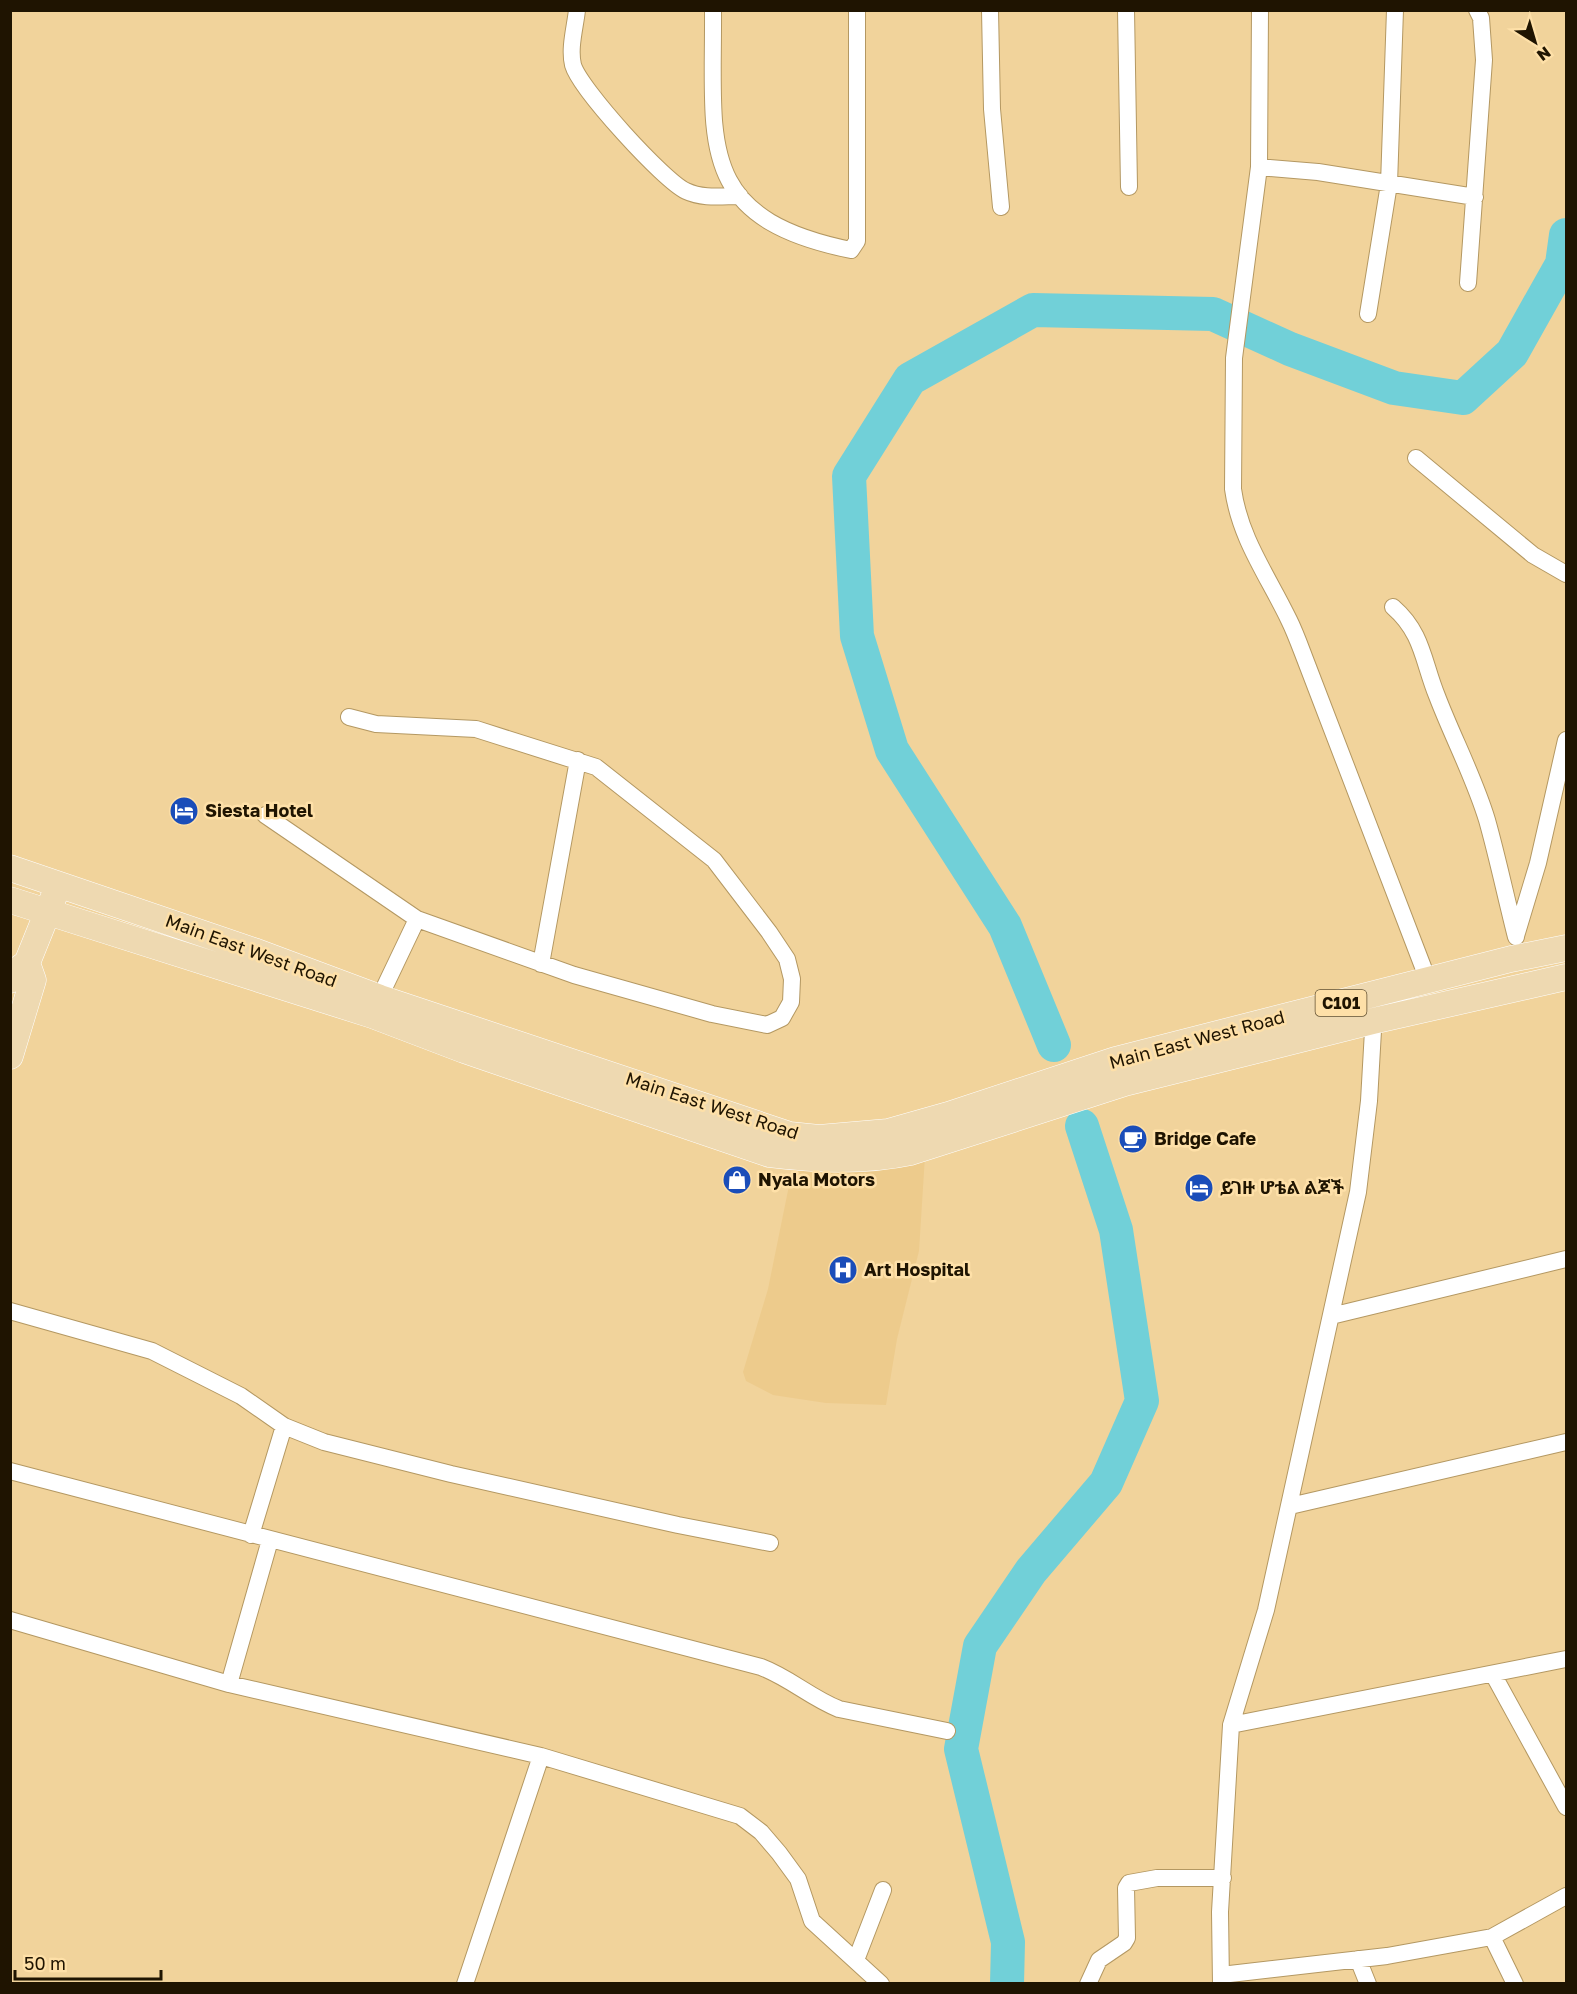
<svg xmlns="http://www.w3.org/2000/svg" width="1577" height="1994" font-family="'Golos Text','Noto Sans Ethiopic',sans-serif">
<rect width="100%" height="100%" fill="#f1d39b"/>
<path fill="#edcb8c" d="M925,1156L919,1251L897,1339L886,1405L826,1403L773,1395L746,1381L743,1372L768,1289L793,1166Z"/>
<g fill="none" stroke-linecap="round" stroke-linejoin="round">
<path stroke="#71d0d8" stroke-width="34" d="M1054,1045L1005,926L892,750L857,636L849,476L910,379L1033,310L1213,314L1290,349L1394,388L1463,398L1512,353L1562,264L1566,235
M1007,1984L1008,1942L961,1749L980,1646L1031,1571L1106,1483L1142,1401L1116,1230L1082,1126"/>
<g stroke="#b49862" stroke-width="18">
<path id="minor" d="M577,10C575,28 569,48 573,65C580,89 664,181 686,191C703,199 722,196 740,196
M713,10C714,143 694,218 851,250L857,241V10
M990,10L992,109L1001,207
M1126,10L1129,187
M1260,10L1259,167L1234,358L1233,489C1240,539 1268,576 1289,620C1295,632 1300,646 1305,659L1428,980
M1259,167L1318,172L1475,197
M1468,283L1484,60L1481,18L1477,10
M1368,314L1389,184L1395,10
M1416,458L1533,555L1566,574
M1393,607C1423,633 1423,662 1437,696C1453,738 1474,777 1487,820C1498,859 1506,898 1516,937
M265,815L417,919L574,975L712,1014L767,1025L782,1018L791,1002L792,979L787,959L769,932L714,860L596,767L476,729L376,724L349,717
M1516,936L1538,863L1566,740
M541,964L578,760
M376,1005L417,919
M10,1311L152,1351L241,1396L284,1426L324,1442L451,1474L678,1525L770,1543
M1331,1316L1566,1259
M10,1471L761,1667C790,1678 811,1698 839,1709L947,1731
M1290,1506L1566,1442
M251,1535L284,1426
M10,1620L229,1684L541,1756L740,1816L761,1832L779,1853L798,1879L812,1921L881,1984
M1493,1674L1566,1807
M229,1684L270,1540
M1231,1725L1566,1659
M1492,1937L1515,1984
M1358,1959L1368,1984
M856,1960L883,1890
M1221,1975L1387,1956L1492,1937L1566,1896
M465,1984L541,1756
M1088,1984L1099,1960L1124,1943L1127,1938L1126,1888L1129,1883L1157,1878H1223
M1221,1984L1220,1912L1231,1725L1266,1610L1358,1192L1369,1101L1374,1013"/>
</g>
<g stroke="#fff" stroke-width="27">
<path id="primary" d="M10,868L254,951L380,998L790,1135L819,1138L888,1132L948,1115L1115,1060L1511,959L1566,948
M10,900L372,1015L464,1050L769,1154C818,1160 863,1162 911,1152L1125,1083L1373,1021L1566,977
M27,963L54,896
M10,980L13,973L27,963
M10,1056L33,980L27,963"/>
</g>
<use href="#minor" stroke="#fff" stroke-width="16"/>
<use href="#primary" stroke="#eed9b1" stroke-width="26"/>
</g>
<defs>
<g id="hotel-disc" transform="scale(1.5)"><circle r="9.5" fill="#1a4db9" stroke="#fee0a8"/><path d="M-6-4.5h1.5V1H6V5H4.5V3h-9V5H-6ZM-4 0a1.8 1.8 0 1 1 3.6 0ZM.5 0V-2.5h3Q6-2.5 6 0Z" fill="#fff"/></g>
<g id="cafe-disc" transform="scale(1.5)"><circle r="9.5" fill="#1a4db9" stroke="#fee0a8"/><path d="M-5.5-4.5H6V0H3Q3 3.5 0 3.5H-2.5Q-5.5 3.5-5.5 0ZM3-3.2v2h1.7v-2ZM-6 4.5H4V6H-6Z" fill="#fff"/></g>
<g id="shop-disc" transform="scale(1.5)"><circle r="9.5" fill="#1a4db9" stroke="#fee0a8"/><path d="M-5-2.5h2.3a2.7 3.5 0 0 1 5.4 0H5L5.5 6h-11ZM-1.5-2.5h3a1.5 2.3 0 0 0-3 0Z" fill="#fff"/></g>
<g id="hospital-disc" transform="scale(1.5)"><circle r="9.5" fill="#1a4db9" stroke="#fee0a8"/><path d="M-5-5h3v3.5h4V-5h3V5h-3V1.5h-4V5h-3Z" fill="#fff"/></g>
</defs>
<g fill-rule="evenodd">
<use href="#hotel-disc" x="184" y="811"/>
<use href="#cafe-disc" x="1133" y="1139"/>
<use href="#shop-disc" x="737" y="1180"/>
<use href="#hotel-disc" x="1199" y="1188"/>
<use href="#hospital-disc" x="843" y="1270"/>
</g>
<g text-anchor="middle" stroke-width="5" stroke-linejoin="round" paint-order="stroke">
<rect fill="#fee0a8" stroke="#625133" stroke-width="1.5" x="1315.5" y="990" width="51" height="26" rx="4.5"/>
<g font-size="16" font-weight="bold" fill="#1f1401">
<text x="1341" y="1009">C101</text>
</g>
<g font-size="18" font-weight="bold" fill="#1f1401" stroke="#fee0a8" text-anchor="start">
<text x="205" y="817">Siesta Hotel</text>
<text x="1154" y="1145">Bridge Cafe</text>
<text x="758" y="1186">Nyala Motors</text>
<text x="1220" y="1194">ይገዙ ሆቴል ልጆች</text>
<text x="864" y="1276">Art Hospital</text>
</g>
<g font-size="18" fill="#1f1401" stroke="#fee0a8">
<text transform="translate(251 951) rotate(20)" y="6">Main East West Road</text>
<text transform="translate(1197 1040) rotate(-15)" y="6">Main East West Road</text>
<text transform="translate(712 1106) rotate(18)" y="6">Main East West Road</text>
</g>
</g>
<rect width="1577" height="1994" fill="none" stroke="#1f1401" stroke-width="24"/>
<g transform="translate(1535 42) rotate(143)" stroke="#fee0a8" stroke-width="4.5" paint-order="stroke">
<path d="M0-4.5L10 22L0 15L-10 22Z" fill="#1f1401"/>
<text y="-9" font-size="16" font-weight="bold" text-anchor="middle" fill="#1f1401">N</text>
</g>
<path d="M15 1970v9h146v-9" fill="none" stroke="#1f1401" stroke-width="3"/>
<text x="24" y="1970" font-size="18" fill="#1f1401" stroke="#fee0a8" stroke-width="4.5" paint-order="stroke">50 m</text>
</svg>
